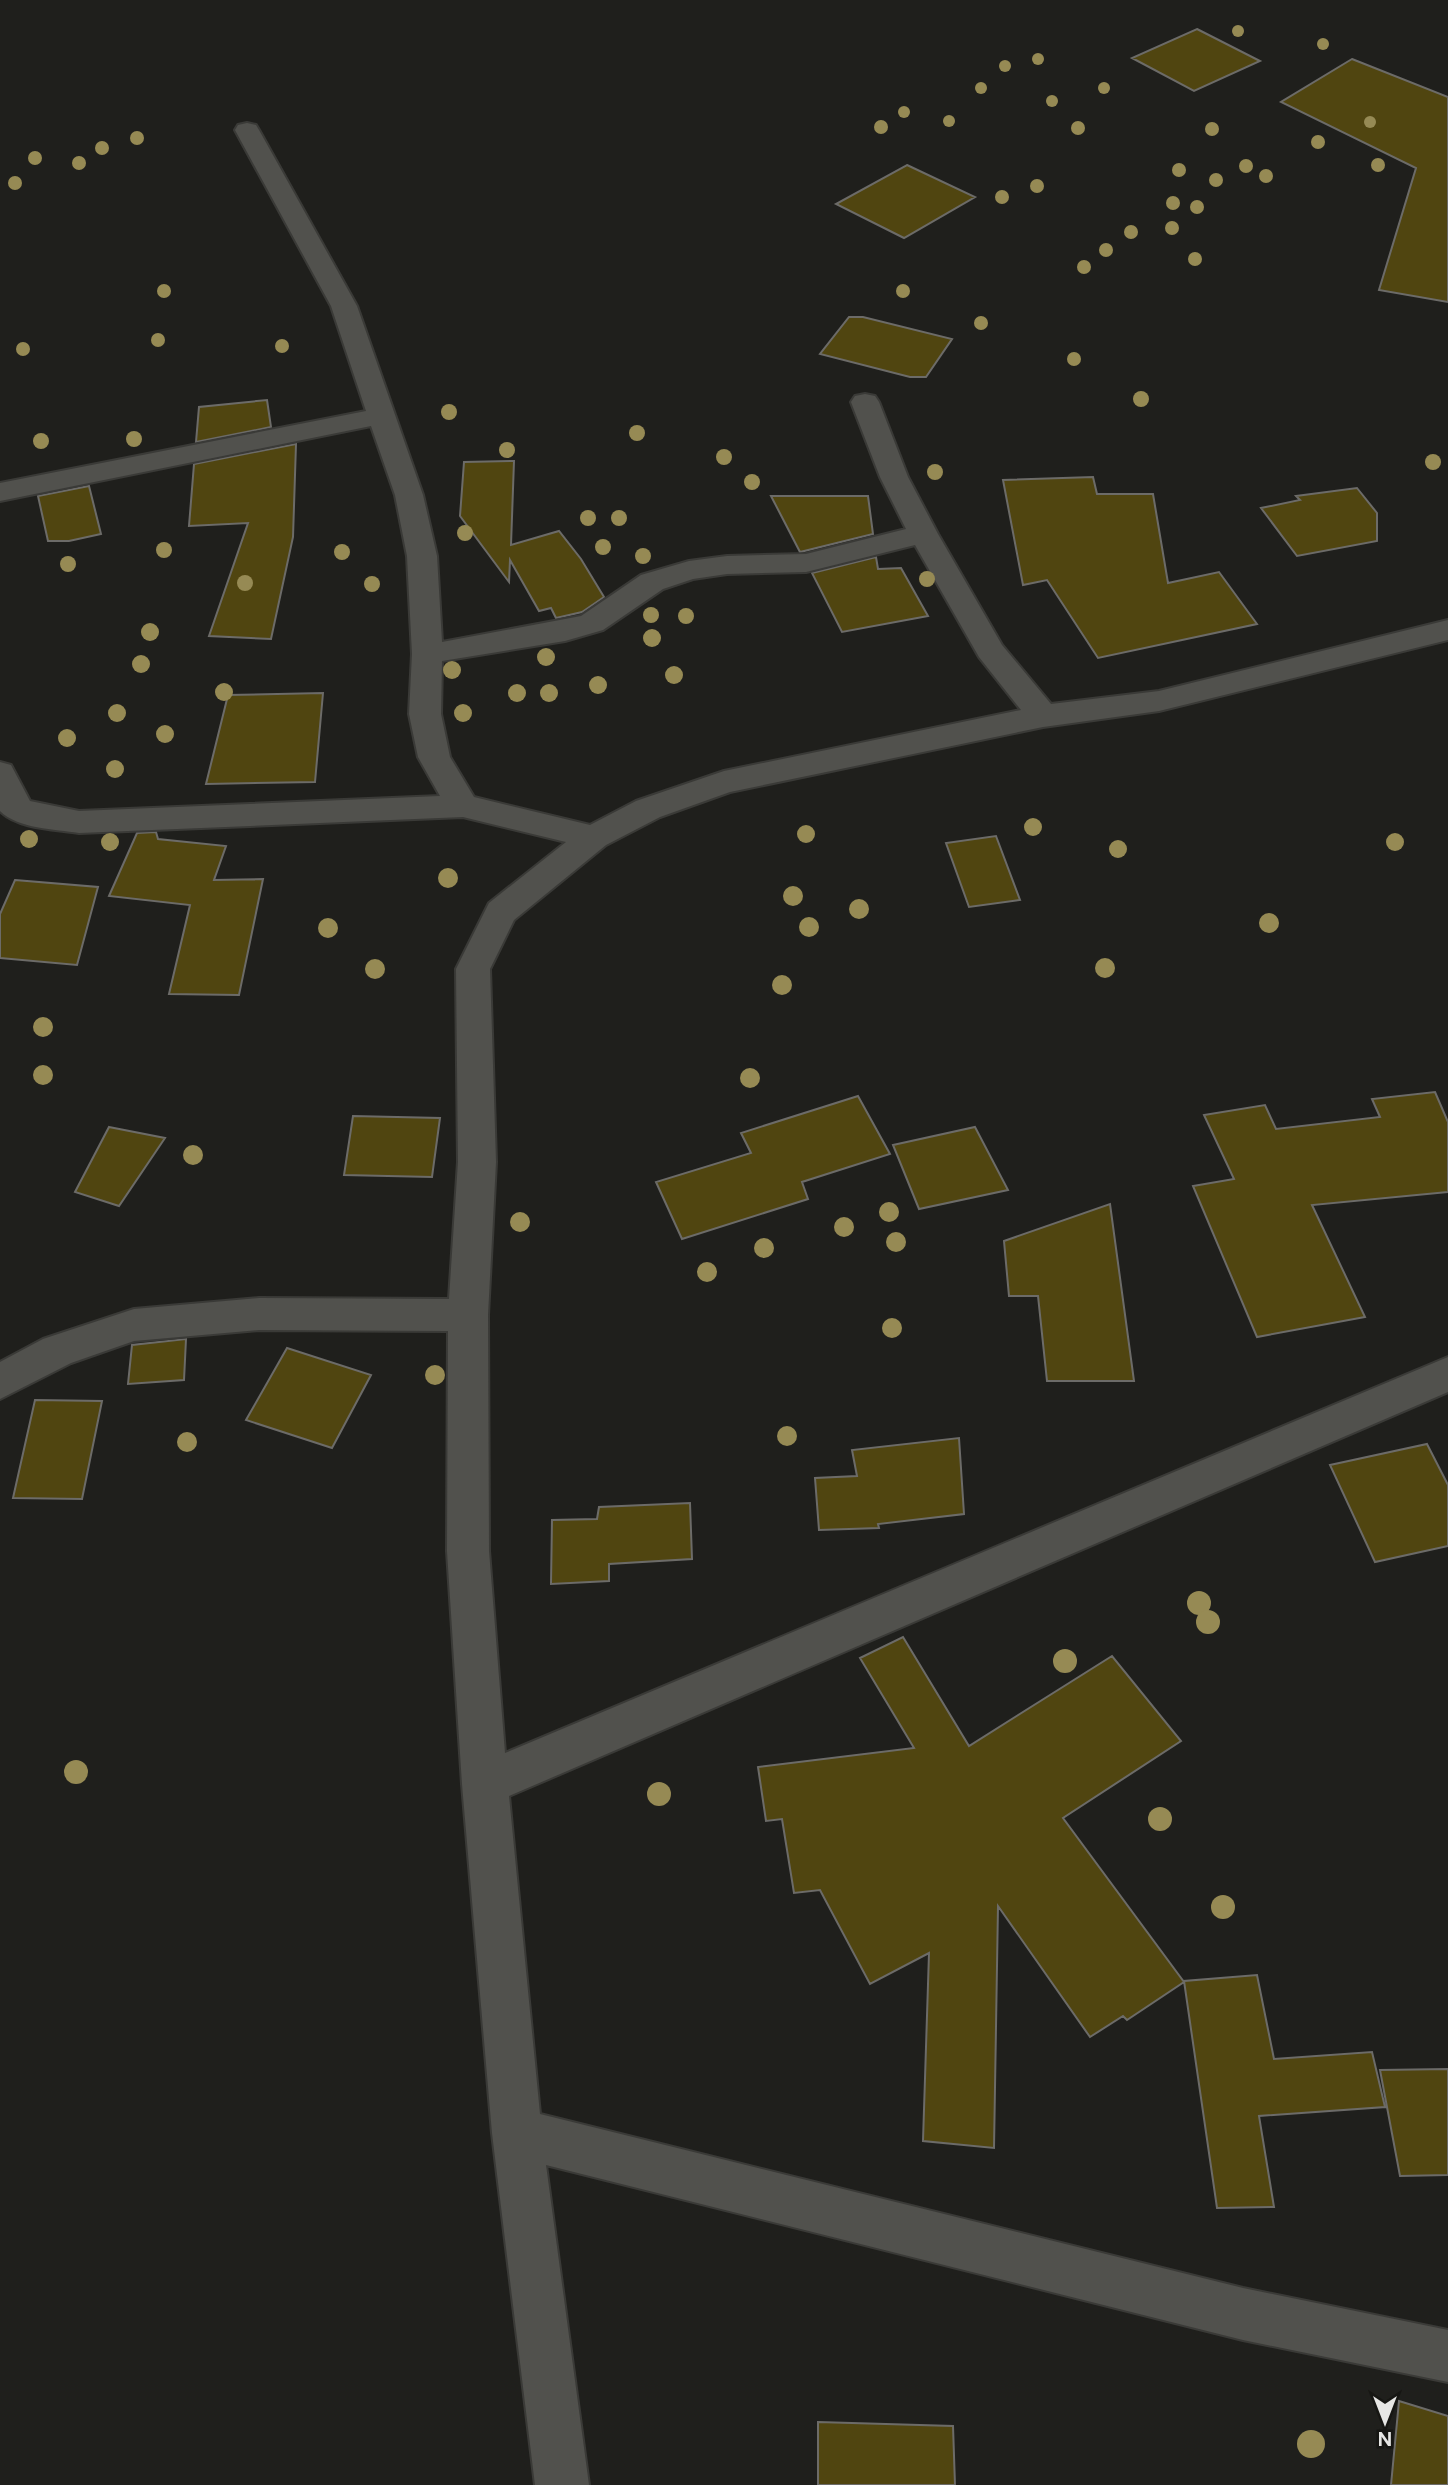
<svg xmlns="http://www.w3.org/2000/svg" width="1448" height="2485" font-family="Figtree,sans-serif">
<rect width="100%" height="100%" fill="#1f1f1c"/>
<path fill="#504510" stroke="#6c6b68" stroke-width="2" d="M1197,29L1260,61L1194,91L1132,58Z
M1352,59L1448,97V302L1379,290L1416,168L1281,102Z
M907,165L975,197L904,238L836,204Z
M849,317H863L952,339L926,377H910L820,354Z
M267,400L271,427L196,442L199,407Z
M296,444L293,537L271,639L209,636L248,523L189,526L194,464Z
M514,461L511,545L559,531L581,559L604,597L582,612L556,618L551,608L539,611L510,560L509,582L460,516L464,462Z
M1093,477L1097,494H1153L1168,583L1219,572L1257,624L1098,658L1047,580L1023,585L1003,480Z
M89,486L101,534L69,541H48L38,496Z
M1357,488L1377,513V541L1297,556L1261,508L1300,500L1296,496Z
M771,496H868L873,534L800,552Z
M876,557L878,569L901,568L928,616L842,632L812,573Z
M323,693L315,782L206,784L228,695Z
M156,832L158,839L226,846L214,880L263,879L239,995L169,994L190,905L109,896L137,833Z
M996,836L1020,900L969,907L946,843Z
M15,880L98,887L77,965L0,958V914Z
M1435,1092L1448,1122V1192L1312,1205L1365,1317L1257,1337L1193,1186L1234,1179L1204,1115L1265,1105L1276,1129L1380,1117L1372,1099Z
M858,1096L890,1154L802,1182L808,1199L682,1239L656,1182L751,1153L741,1133Z
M353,1116L440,1118L432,1177L344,1175Z
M109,1127L165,1138L119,1206L75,1192Z
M975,1127L1008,1190L919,1209L893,1145Z
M1110,1204L1134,1381H1047L1038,1296H1009L1004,1241Z
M186,1339L184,1380L128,1384L132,1345Z
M287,1348L371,1375L332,1448L246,1420Z
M35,1400L102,1401L82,1499L13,1498Z
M959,1438L964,1514L878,1524L879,1528L819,1530L815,1478L857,1476L852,1450Z
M1427,1444L1448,1485V1546L1375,1562L1330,1465Z
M690,1503L692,1559L609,1564V1581L551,1584L552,1520L597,1519L599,1507Z
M903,1637L969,1746L1112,1656L1181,1741L1063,1818L1184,1982L1127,2020L1123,2016L1090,2037L998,1906L994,2148L923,2141L929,1953L870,1984L820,1890L794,1893L782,1819L766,1821L758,1767L914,1748L860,1658Z
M1257,1975L1274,2059L1372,2052L1385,2107L1259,2116L1274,2207L1217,2208L1184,1981Z
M1448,2069V2175L1400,2176L1380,2070Z
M1399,2401L1448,2416V2485H1391Z
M818,2422L953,2426L955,2485H818Z"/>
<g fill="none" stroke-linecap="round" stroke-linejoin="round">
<g stroke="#3a3a37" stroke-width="4">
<path id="street" d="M247,123L256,125L259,130L357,306L423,495L437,556L442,642L581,616L641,575L689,561L727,556L806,554L906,529L880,477L851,402L855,396L865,394L875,396L879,402L908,477L938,534L1002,645L1051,704L1159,691L1448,620V640L1159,711L1043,727L730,792L660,817L606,845L514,920L490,969L496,1162L488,1315L489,1551L505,1753L1448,1357V1392L509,1796L540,2114L1243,2288L1448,2330V2382L1243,2340L546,2165L589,2485H535L492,2133L462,1784L447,1551L448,1331L259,1330L134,1341L71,1363L0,1399V1362L43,1339L134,1309L259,1298L449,1299L458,1162L456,969L489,903L566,842L463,817L79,833C55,829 18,829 0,811V762L11,765L30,801L79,811L440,796L418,757L409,714L412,654L407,556L395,495L371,426L0,501V483L366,411L331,306L235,130L238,125ZM915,545L979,657L1021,710L724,771L636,801L590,825L474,797L450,757L441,714L442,661L565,641L603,630L663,589L693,579L727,574L806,572Z"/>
</g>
<use href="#street" fill="#51514d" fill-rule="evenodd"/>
</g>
<g fill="#968a54">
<circle cx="1238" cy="31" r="6"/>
<circle cx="1323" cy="44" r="6"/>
<circle cx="1038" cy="59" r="6"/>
<circle cx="1005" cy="66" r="6"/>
<circle cx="981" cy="88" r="6"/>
<circle cx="1104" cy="88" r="6"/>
<circle cx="1052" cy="101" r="6"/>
<circle cx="904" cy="112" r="6"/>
<circle cx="949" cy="121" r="6"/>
<circle cx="1370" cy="122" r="6"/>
<circle cx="881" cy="127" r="7"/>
<circle cx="1078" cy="128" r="7"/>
<circle cx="1212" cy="129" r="7"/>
<circle cx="137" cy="138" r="7"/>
<circle cx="1318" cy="142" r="7"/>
<circle cx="102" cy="148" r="7"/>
<circle cx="35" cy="158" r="7"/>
<circle cx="79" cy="163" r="7"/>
<circle cx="1378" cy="165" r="7"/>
<circle cx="1246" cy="166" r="7"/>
<circle cx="1179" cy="170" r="7"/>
<circle cx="1266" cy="176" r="7"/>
<circle cx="1216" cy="180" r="7"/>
<circle cx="15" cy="183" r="7"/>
<circle cx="1037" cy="186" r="7"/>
<circle cx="1002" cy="197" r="7"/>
<circle cx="1173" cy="203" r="7"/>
<circle cx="1197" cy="207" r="7"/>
<circle cx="1172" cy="228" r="7"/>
<circle cx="1131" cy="232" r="7"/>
<circle cx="1106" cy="250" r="7"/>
<circle cx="1195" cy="259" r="7"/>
<circle cx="1084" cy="267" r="7"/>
<circle cx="164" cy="291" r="7"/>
<circle cx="903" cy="291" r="7"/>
<circle cx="981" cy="323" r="7"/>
<circle cx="158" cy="340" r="7"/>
<circle cx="282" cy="346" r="7"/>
<circle cx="23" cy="349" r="7"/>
<circle cx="1074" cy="359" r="7"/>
<circle cx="1141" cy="399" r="8"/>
<circle cx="449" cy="412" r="8"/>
<circle cx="637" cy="433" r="8"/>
<circle cx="134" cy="439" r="8"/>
<circle cx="41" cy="441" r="8"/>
<circle cx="507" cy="450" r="8"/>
<circle cx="724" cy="457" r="8"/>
<circle cx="1433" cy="462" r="8"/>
<circle cx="935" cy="472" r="8"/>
<circle cx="752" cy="482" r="8"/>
<circle cx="588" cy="518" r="8"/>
<circle cx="619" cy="518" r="8"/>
<circle cx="465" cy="533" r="8"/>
<circle cx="603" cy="547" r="8"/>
<circle cx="164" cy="550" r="8"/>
<circle cx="342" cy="552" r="8"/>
<circle cx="643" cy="556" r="8"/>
<circle cx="68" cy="564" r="8"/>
<circle cx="927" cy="579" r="8"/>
<circle cx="245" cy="583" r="8"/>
<circle cx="372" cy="584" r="8"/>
<circle cx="651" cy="615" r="8"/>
<circle cx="686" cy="616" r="8"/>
<circle cx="150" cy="632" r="9"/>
<circle cx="652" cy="638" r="9"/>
<circle cx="546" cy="657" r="9"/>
<circle cx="141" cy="664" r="9"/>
<circle cx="452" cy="670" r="9"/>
<circle cx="674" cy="675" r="9"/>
<circle cx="598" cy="685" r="9"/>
<circle cx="224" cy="692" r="9"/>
<circle cx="517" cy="693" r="9"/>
<circle cx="549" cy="693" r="9"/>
<circle cx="117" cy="713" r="9"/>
<circle cx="463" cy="713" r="9"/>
<circle cx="165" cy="734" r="9"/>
<circle cx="67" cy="738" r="9"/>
<circle cx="115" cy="769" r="9"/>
<circle cx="1033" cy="827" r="9"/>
<circle cx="806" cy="834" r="9"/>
<circle cx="29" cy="839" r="9"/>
<circle cx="110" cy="842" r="9"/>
<circle cx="1395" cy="842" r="9"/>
<circle cx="1118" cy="849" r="9"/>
<circle cx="448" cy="878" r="10"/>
<circle cx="793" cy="896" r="10"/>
<circle cx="859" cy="909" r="10"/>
<circle cx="1269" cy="923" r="10"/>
<circle cx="809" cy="927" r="10"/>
<circle cx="328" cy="928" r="10"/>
<circle cx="1105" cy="968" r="10"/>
<circle cx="375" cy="969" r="10"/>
<circle cx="782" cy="985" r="10"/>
<circle cx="43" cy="1027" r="10"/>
<circle cx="43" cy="1075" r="10"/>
<circle cx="750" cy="1078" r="10"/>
<circle cx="193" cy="1155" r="10"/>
<circle cx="889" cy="1212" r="10"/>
<circle cx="520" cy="1222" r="10"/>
<circle cx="844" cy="1227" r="10"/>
<circle cx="896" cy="1242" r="10"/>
<circle cx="764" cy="1248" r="10"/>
<circle cx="707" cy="1272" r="10"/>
<circle cx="892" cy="1328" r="10"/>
<circle cx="435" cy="1375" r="10"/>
<circle cx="787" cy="1436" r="10"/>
<circle cx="187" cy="1442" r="10"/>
<circle cx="1199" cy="1603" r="12"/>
<circle cx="1208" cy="1622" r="12"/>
<circle cx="1065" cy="1661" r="12"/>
<circle cx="76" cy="1772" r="12"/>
<circle cx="659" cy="1794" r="12"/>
<circle cx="1160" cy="1819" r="12"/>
<circle cx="1223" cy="1907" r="12"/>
<circle cx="1311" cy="2444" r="14"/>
</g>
<g transform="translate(1385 2422) rotate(180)" stroke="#161613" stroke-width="5" paint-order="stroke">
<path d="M0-5L12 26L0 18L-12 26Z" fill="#e6e6e4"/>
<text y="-10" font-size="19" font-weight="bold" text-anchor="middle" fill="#e6e6e4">N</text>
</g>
</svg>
